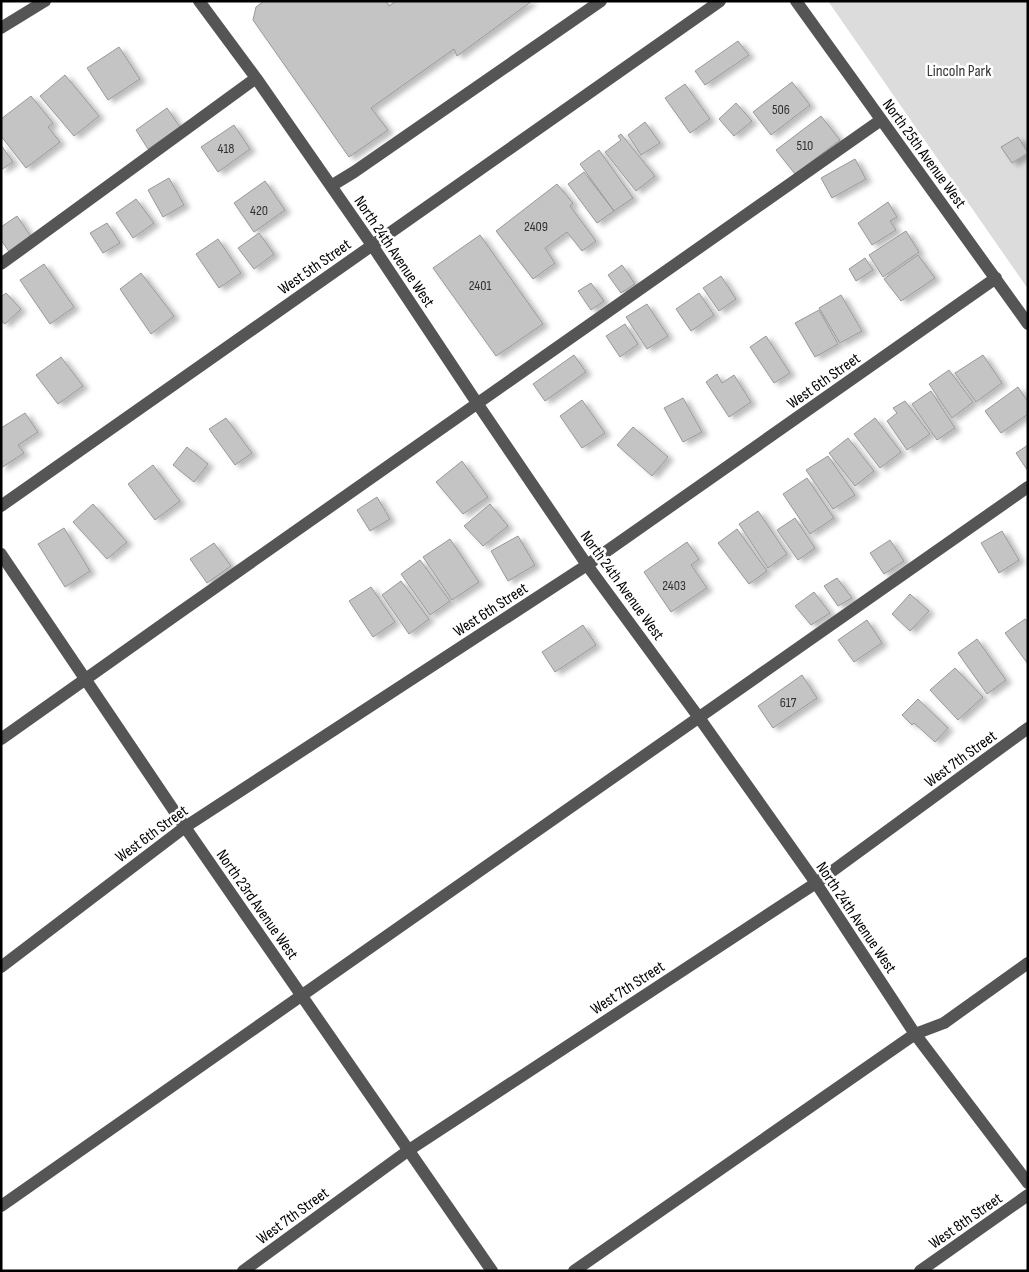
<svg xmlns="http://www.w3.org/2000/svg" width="1029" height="1272" font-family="'Sofia Sans Condensed',sans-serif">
<defs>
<filter id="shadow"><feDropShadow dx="5.5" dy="3" stdDeviation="2.5" flood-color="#0004"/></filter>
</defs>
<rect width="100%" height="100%" fill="#fff"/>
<path fill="#dcdcdc" d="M828,1H1028V289Z"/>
<path fill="#c4c4c4" stroke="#999" filter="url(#shadow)" d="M264,1H386L389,6L396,1H532L457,56L454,49L371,108L388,130L349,157L253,20L256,7Z
M738,41L749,55L705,85L695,71Z
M119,47L140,79L108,100L87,68Z
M65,75L99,116L74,136L40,96Z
M792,82L810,105L771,135L753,112Z
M685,84L710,119L690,133L665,98Z
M31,96L53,123L48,127L60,142L26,168L1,136V119Z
M736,103L752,121L734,136L719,119Z
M167,108L180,127L148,149L136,130Z
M821,116L840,140L795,174L776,150Z
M645,122L660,143L641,155L628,135Z
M234,125L250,149L218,172L201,147Z
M621,134L655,176L636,191L605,152L621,140L618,136Z
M1018,137L1028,153L1012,163L1001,147Z
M1,145L13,162L1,170Z
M599,150L633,198L614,211L580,164Z
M855,159L866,179L832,198L821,178Z
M584,172L614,211L597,223L568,184Z
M169,178L184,205L163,217L148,190Z
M265,181L285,210L254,232L234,203Z
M557,184L573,203L570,206L596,241L582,251L567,232L545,248L555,263L533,279L496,231Z
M136,199L154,223L133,238L116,213Z
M888,202L897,217L890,221L896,230L872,245L858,223Z
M17,216L32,238L10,253L1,240V227Z
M107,223L120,243L103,253L90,233Z
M906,231L919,252L883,277L869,255Z
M259,233L274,254L254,269L238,248Z
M480,235L543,324L496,356L433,268Z
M218,239L241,273L219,288L196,254Z
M918,255L935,278L901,301L884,279Z
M865,258L873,270L856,281L849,269Z
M44,264L74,307L50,324L20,280Z
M622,265L635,284L621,293L608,275Z
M141,273L174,316L151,334L120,289Z
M721,276L736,299L719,311L703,288Z
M591,283L604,301L591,310L578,291Z
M6,293L21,309L5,324L1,321V297Z
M699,293L714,315L691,331L676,309Z
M841,295L862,331L840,343L819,308Z
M647,304L668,336L647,349L626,317Z
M819,310L838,344L815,357L795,323Z
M625,324L638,344L620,357L606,336Z
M766,336L790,373L774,383L750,347Z
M574,355L586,372L545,401L533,384Z
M983,355L1002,383L976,402L955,373Z
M61,357L83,386L58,404L36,375Z
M949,370L973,402L952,418L929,384Z
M717,374L722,383L734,375L751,402L729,417L706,382Z
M1018,387L1028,402V414L1001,433L985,411Z
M931,391L955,428L937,440L912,404Z
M683,398L702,432L683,442L664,408Z
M582,400L605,433L582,448L560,416Z
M905,401L930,434L907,450L887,421L897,413L893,408Z
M25,413L38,432L18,445L24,453L1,468V428Z
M226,418L252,453L235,465L209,429Z
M875,418L901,452L880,468L854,434Z
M633,427L668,457L652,476L617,445Z
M848,438L874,471L855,486L829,453Z
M1028,445V471L1016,453Z
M187,447L208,464L194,482L173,465Z
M828,456L855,495L833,509L806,470Z
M462,461L488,497L463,514L436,482Z
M153,465L180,501L155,520L128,484Z
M807,478L834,518L810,534L783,494Z
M377,497L390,519L370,531L357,510Z
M93,504L127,542L107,559L73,522Z
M490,504L508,526L483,546L464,526Z
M758,511L787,554L768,568L739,524Z
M795,518L815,548L798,560L777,530Z
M64,528L90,571L65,587L38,544Z
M737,529L767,571L749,584L718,543Z
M1002,531L1019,560L999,573L981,543Z
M518,536L535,565L508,581L491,551Z
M450,539L479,582L452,600L423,557Z
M890,540L904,561L884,574L870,553Z
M687,542L699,559L691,565L707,588L671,612L644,572Z
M214,543L231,566L207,583L190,559Z
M420,560L450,601L430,615L401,574Z
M837,578L852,598L838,606L824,586Z
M401,581L429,619L409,634L382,595Z
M371,587L395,622L373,637L349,601Z
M814,592L830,613L811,625L795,606Z
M910,594L929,611L910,631L892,614Z
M1025,619L1028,623V664L1005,633Z
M867,620L882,643L854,662L838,640Z
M583,625L596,645L555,672L542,652Z
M977,639L1006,680L987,694L958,653Z
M955,668L983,697L958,720L930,690Z
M802,675L817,698L773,728L758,706Z
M918,699L948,728L935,742L914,723L912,725L902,715Z"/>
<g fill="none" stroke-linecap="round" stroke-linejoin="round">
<path stroke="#555" stroke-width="12" d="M199,1L256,78L372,245L477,403L587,565L700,719L816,883L915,1034L1028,1183
M796,1L1028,324
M1,28L45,1
M331,186L354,172L601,1
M1,264L256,78
M1,506L720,1
M1,554L185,827L492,1271
M1,739L176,615L881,120
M1,967L185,827L587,565L996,278
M1,1206C343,965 687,728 1028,487
M243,1271L409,1150L816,883L1028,728
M574,1271L915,1034L944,1023L1028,963
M920,1271L1028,1195"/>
</g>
<g text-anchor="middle" stroke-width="5" stroke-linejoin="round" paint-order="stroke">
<g font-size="14" fill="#313131">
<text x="781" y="114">506</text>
<text x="805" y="150">510</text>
<text x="226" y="153">418</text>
<text x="259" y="215">420</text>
<text x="536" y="231">2409</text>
<text x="480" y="290">2401</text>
<text x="674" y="590">2403</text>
<text x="788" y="707">617</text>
</g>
<g font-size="16" fill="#333" stroke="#fff">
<text x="959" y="76">Lincoln Park</text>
</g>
<g font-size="16" fill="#000" stroke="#fff">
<text transform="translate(925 153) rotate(54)" y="6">North 25th Avenue West</text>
<text transform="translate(395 251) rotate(56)" y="6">North 24th Avenue West</text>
<text transform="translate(314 266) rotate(-35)" y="6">West 5th Street</text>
<text transform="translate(823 380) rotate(-35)" y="6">West 6th Street</text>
<text transform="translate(623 585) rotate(54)" y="6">North 24th Avenue West</text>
<text transform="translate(490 609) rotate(-33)" y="6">West 6th Street</text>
<text transform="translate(960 758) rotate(-36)" y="6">West 7th Street</text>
<text transform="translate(151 833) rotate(-36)" y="6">West 6th Street</text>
<text transform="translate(258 904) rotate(55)" y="6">North 23rd Avenue West</text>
<text transform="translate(857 917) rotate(56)" y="6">North 24th Avenue West</text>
<text transform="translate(627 987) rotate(-33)" y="6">West 7th Street</text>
<text transform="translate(292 1215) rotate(-36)" y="6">West 7th Street</text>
<text transform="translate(965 1220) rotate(-35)" y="6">West 8th Street</text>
</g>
</g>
<rect width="1029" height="1272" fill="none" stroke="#000000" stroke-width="5"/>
</svg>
